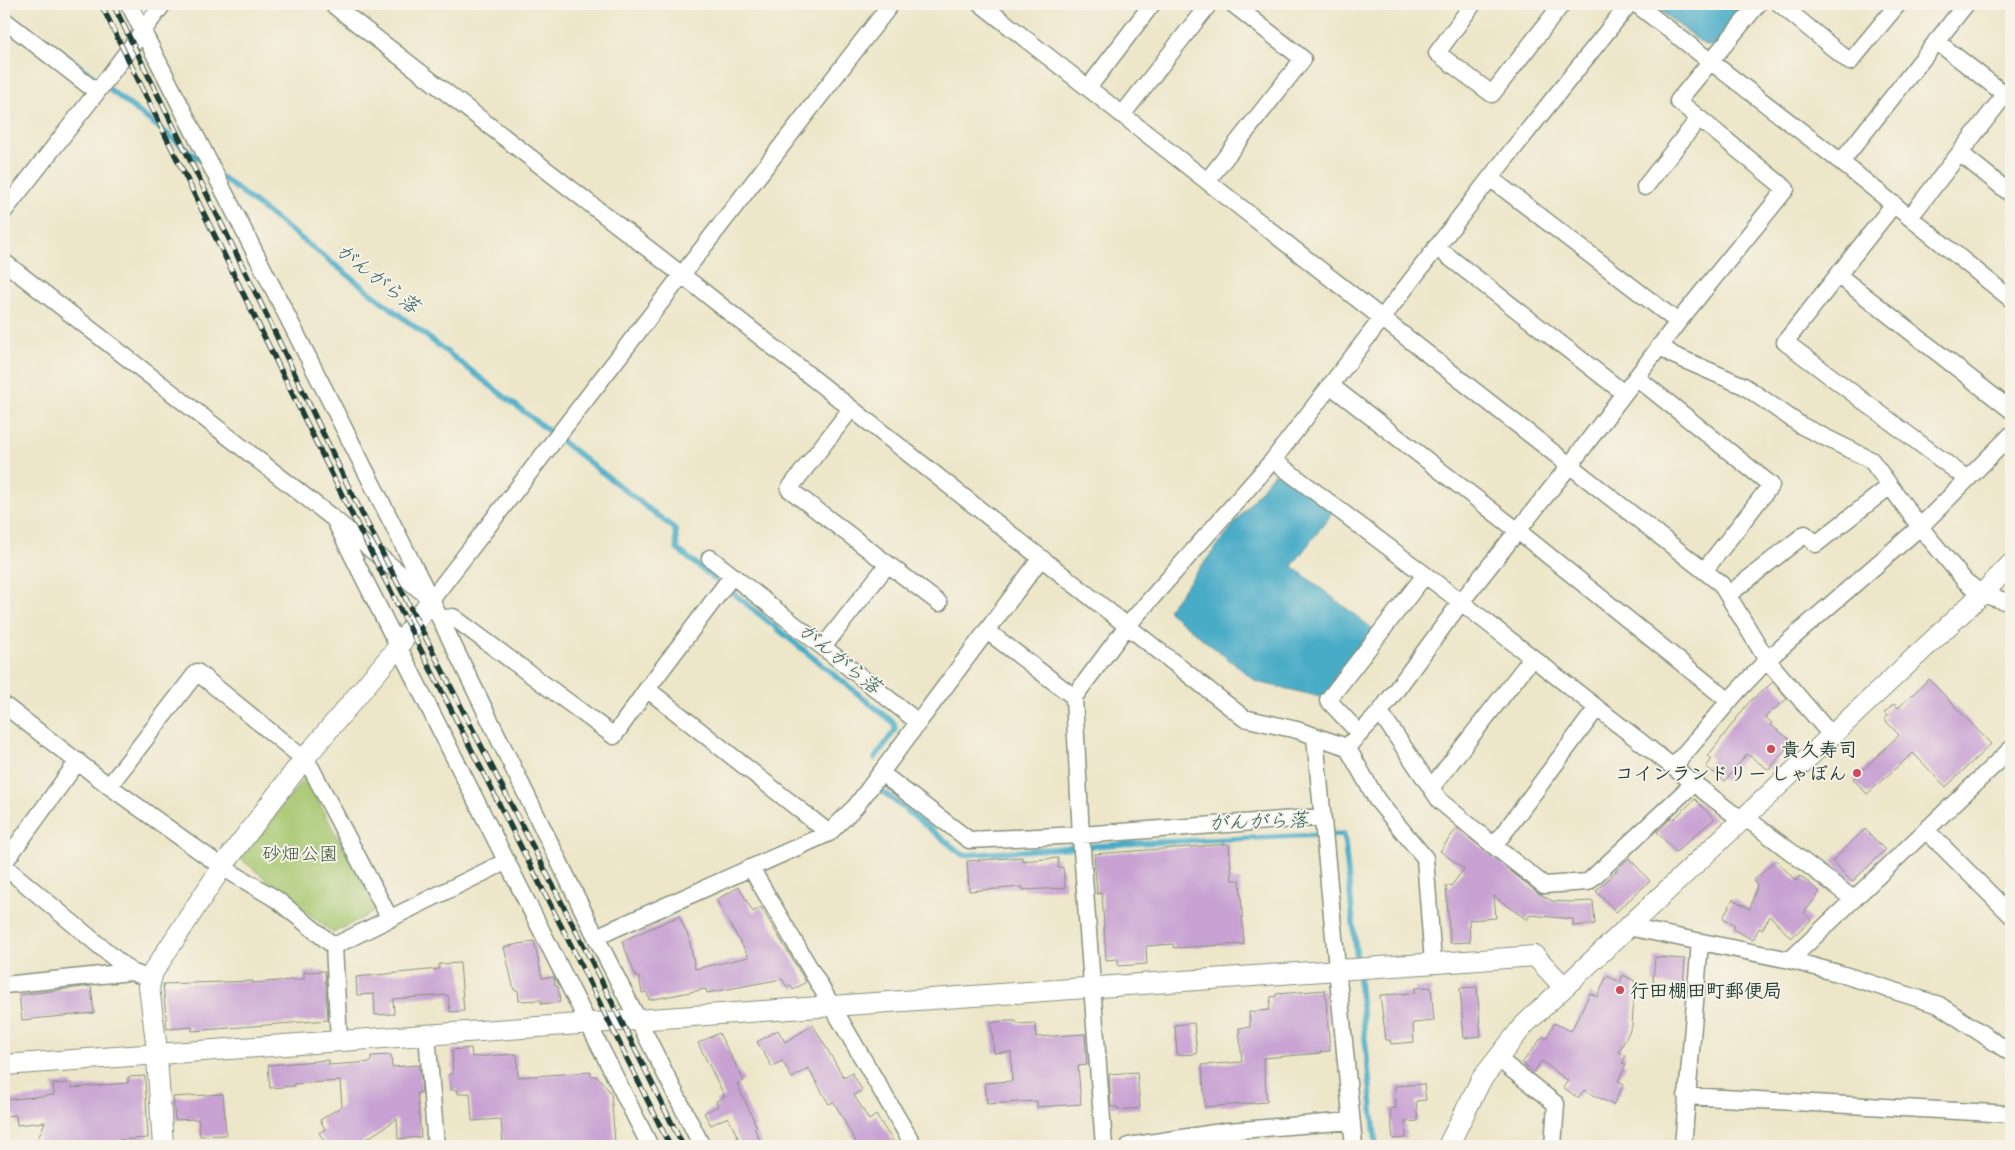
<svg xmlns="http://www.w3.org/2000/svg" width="2015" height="1150" font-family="'Patrick Hand','Klee One',sans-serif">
<rect width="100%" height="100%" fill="#f7f3e8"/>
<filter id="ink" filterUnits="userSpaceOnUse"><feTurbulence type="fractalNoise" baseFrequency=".02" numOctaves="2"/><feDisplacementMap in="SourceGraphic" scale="10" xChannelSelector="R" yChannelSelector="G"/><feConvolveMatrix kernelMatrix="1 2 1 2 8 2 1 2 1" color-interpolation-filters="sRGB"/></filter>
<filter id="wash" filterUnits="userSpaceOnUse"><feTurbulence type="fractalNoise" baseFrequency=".0096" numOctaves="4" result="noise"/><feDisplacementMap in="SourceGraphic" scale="20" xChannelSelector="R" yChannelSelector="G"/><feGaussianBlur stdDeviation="1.12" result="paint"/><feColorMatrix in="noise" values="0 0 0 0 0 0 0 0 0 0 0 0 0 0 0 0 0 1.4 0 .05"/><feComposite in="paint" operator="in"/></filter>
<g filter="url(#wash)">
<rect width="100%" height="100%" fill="#ede6c9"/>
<path fill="#a6c770" stroke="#628252" d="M305,777L377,910L333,933L241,859Z
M1222,1140L1223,1146H1180Z"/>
<path fill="#48acc7" stroke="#34747e" d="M1651,4H1747L1716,46H1706Z
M1281,472L1333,512L1292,566L1377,632L1326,698L1257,682L1169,612V608L1273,474Z"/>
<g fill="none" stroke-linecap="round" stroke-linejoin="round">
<path stroke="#48acc7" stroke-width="5.5" d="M33,32L61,52L202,161
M223,178L675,529L677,549L716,580
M733,593L894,723L895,730L875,758
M882,791L963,855L1138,843L1344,834L1376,1146"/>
</g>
<g id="blocks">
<path fill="#c8a2d3" d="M1929,679L1991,744L1946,787L1913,753L1867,794L1853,779L1899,735L1884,719L1887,716L1884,713L1894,704L1898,708Z
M1773,682L1787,699L1765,717L1772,723L1771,725L1792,741L1769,770L1747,754L1725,781L1706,767L1712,759L1708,756L1749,702Z
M1695,799L1714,819L1676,852L1657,832L1672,817L1674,819Z
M1457,828L1538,893L1552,901L1572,902L1593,901L1595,924L1573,926V919L1530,915L1527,920L1494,896L1496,918L1469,920L1470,942L1450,943L1446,886H1451L1464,869L1440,851Z
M1865,829L1885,850L1852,882L1832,861Z
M1229,844L1232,880H1240L1244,944L1174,948L1173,944L1146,946L1147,964L1118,966V959L1106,960L1102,893L1097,894L1094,854Z
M1022,857V861L1058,858V868L1063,867L1065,888L1023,890V887L969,891L967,861Z
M1629,858L1650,881L1616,912L1596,891Z
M1776,860L1796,881L1800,876L1820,892L1804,913L1811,920L1791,938L1770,916L1762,930L1759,928L1753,940L1733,929L1735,925L1723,918L1733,899L1750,909L1757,885L1753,881Z
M739,887L753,912L761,907L806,982L793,990L790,985L787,987L782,979L707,993L706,989L649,1000L647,992L642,993L639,977H636L622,941L679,916L689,938L695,969L749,957L716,900Z
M534,941L542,978L554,977L555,985L558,987L560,1002L541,1004V1000L519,1001L518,990H514L504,947Z
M1655,957L1685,959L1683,986L1653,983Z
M460,963L464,1011L450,1012L448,995L393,999L394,1014L375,1015L374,994L357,995L356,977L439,969V964Z
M325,971L328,1020L192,1031V1027L167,1029L163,984L253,981V983L304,979V972Z
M1623,975L1635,981L1632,1026L1619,1052L1626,1056L1622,1063L1626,1065L1618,1081L1624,1084L1613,1105L1584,1090L1578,1098L1563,1087L1568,1081L1542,1061L1534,1072L1522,1063L1543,1036L1546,1039L1554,1023L1571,1031L1590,993L1597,997L1607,976L1620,982Z
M91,986L94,1013L22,1020L19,995Z
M1431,987L1434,1021L1413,1023L1414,1042L1391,1044L1390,1040H1386L1380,995L1415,993V988Z
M1477,987L1481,1036L1464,1038L1460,988Z
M1325,990L1330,1051L1320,1052L1321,1053L1263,1058L1267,1102L1205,1107L1202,1065L1242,1062L1239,1028L1250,1027L1249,1012L1269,1010L1271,997L1276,996V994Z
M1002,1021H1016L1017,1024L1035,1023L1036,1037L1085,1034L1087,1065L1078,1066L1081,1104L1037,1107V1101L987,1104L985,1083L1012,1081L1011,1052L994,1053L991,1023Z
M1194,1023L1197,1054L1177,1055L1175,1025Z
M813,1025L844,1078L852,1073L862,1090L854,1095L869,1120L876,1115L896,1146H858L834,1102L829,1104L808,1068L792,1078L782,1061L772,1067L757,1042L778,1030L785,1042Z
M719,1033L744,1081L737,1084L757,1127L754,1128L763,1146H742L728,1117L711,1125L704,1113L718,1106L716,1101L725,1097L698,1043Z
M471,1048L472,1057L517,1054L518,1077L591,1072V1076H597L611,1093L615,1143L569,1146H503L501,1119L472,1121L470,1093L458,1094V1090H451L449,1074H453L452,1050Z
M391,1055L392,1067L419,1065L422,1092L417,1093L421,1137L398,1139L397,1119L356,1146H328L319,1133L325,1129L320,1120L342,1106L340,1081L294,1084V1086L270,1088L268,1065L329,1060V1065L371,1062V1056Z
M1137,1072L1140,1108L1118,1110V1107H1111L1109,1074Z
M145,1076L148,1138L118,1140L121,1146H35L45,1122L17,1125L16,1115L4,1116V1100L54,1095L53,1084L72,1083V1088L103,1085L128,1083V1077Z
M1424,1084L1426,1100L1416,1101L1418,1121L1405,1122L1406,1138L1393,1139L1390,1109L1396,1108L1395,1086Z
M223,1094L226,1135L200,1136L198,1119L175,1120L173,1097Z"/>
</g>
</g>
<g filter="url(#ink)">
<use href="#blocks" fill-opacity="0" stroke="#86927e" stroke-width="1"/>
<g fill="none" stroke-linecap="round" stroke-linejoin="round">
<g stroke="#86927e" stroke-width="19">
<path id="minor" d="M129,4L431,600L596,937L702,1146
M332,4L682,275L1244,718L1297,730L1347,747L1377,800L1425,858L1433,963
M981,4L1721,584L1767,660L1832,736
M1473,4L1437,53L1492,94L1562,4
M1636,4L1841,162L2011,299
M1780,4L1850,62L1898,4
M4,20L97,92
M1936,41L2011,99
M1088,88L1152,4
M1122,115L1209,4
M1960,153L2011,194
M1841,162L1966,4
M1490,178L1678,322
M1207,181L1303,59L1233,4
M1645,187L1699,118
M1894,204L1785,342L1967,479
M4,211L97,92L163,4
M1910,217L2011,87
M1436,247L1624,393
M4,262L334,519L426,595
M1838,275L2011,410
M1660,345L1673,355L1744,386L1802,426L1871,460L1920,527L1965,581L1982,594L2011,603
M1636,377L1771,485L1704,571
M1330,385L1518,531L1729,701
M851,409L789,489L939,603
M1273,460L1461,602L1732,813L1754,824L1853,899
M334,519L650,1146
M710,558L918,722
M1728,595L1805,534L1816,544L1890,486
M431,600L891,4
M441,619L453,617L614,736L647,689L829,833
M987,631L1074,697
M823,647L888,564
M647,689L732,576
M4,705L109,786L222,867L276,899L334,946L339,1041
M1380,712L1440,801L1494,846L1597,708
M1360,734L1328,700L1425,575
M1315,737L1354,1146
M1347,747L1380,712L1461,602L1570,465L1678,322L1786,189L1678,101L1758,4
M1674,766L1735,694L1767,660L1920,527L2011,435
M881,773L969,840L1081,835L1322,817
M109,786L197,672L304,759L311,768L390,919
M1431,788L1532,658
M1926,830L2011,915
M1494,846L1544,885L1588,882L1695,782
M4,863L78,761
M4,866L131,972L151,979
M751,868L914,1146
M1628,927L1790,960L1841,974L1939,1005L2011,1053
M596,937L829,833L856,806L1041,558
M334,946L507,861
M1790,960L2011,749
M4,985L131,972
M427,1034L436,1146
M1497,1058L1556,1104L1553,1146
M1686,1096L2011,1114
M1228,1131L1230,1146
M1104,1146L1081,837L1074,697L1127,626L1273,460L1490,178L1629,4
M1129,1146L1228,1131L1351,1121
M1683,1146L1700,942"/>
</g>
<g stroke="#86927e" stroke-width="22">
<path id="tertiary" d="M4,1065L1535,956L1564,987
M163,1146L156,1042L149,987L153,972L222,867L304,759L398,647L431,600
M1448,1146L1481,1080L1523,1026L1982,594L2011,564"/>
</g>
<use href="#minor" stroke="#fff" stroke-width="16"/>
<use href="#tertiary" stroke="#fff" stroke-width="20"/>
<g stroke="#1f3d34" stroke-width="5.5">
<path id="rail" d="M101,4L342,495L582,967L670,1146
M113,4L267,316L350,490L592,962L683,1146"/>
</g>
<use href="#rail" stroke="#f7f3e8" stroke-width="4" stroke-dasharray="11" stroke-linecap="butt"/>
</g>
</g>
<g fill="#d1495b" stroke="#f7f3e8" stroke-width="2">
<circle cx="1771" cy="749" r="5"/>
<circle cx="1857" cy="773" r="5"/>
<circle cx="1620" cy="990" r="5"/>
</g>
<g text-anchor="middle" stroke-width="4" stroke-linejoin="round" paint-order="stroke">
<g font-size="19" font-weight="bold" fill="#1f3d34" stroke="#f7f3e8" text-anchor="start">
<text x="1781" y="756">貴久寿司</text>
<text x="1847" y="780" text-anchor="end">コインランドリー しゃぼん</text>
<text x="1630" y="997">行田棚田町郵便局</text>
</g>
<g font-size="19" fill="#3a5940" stroke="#f7f3e8">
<text x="300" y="860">砂畑公園</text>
</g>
<g font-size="20" font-style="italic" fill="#2b5e60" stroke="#f7f3e8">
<text transform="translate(378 278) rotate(38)" y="7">がんがら落</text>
<text transform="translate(840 658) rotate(39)" y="7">がんがら落</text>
<text transform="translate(1258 821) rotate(-2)" y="7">がんがら落</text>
</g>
</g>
<rect width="2015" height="1150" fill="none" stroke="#f7f3e8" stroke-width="20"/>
</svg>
